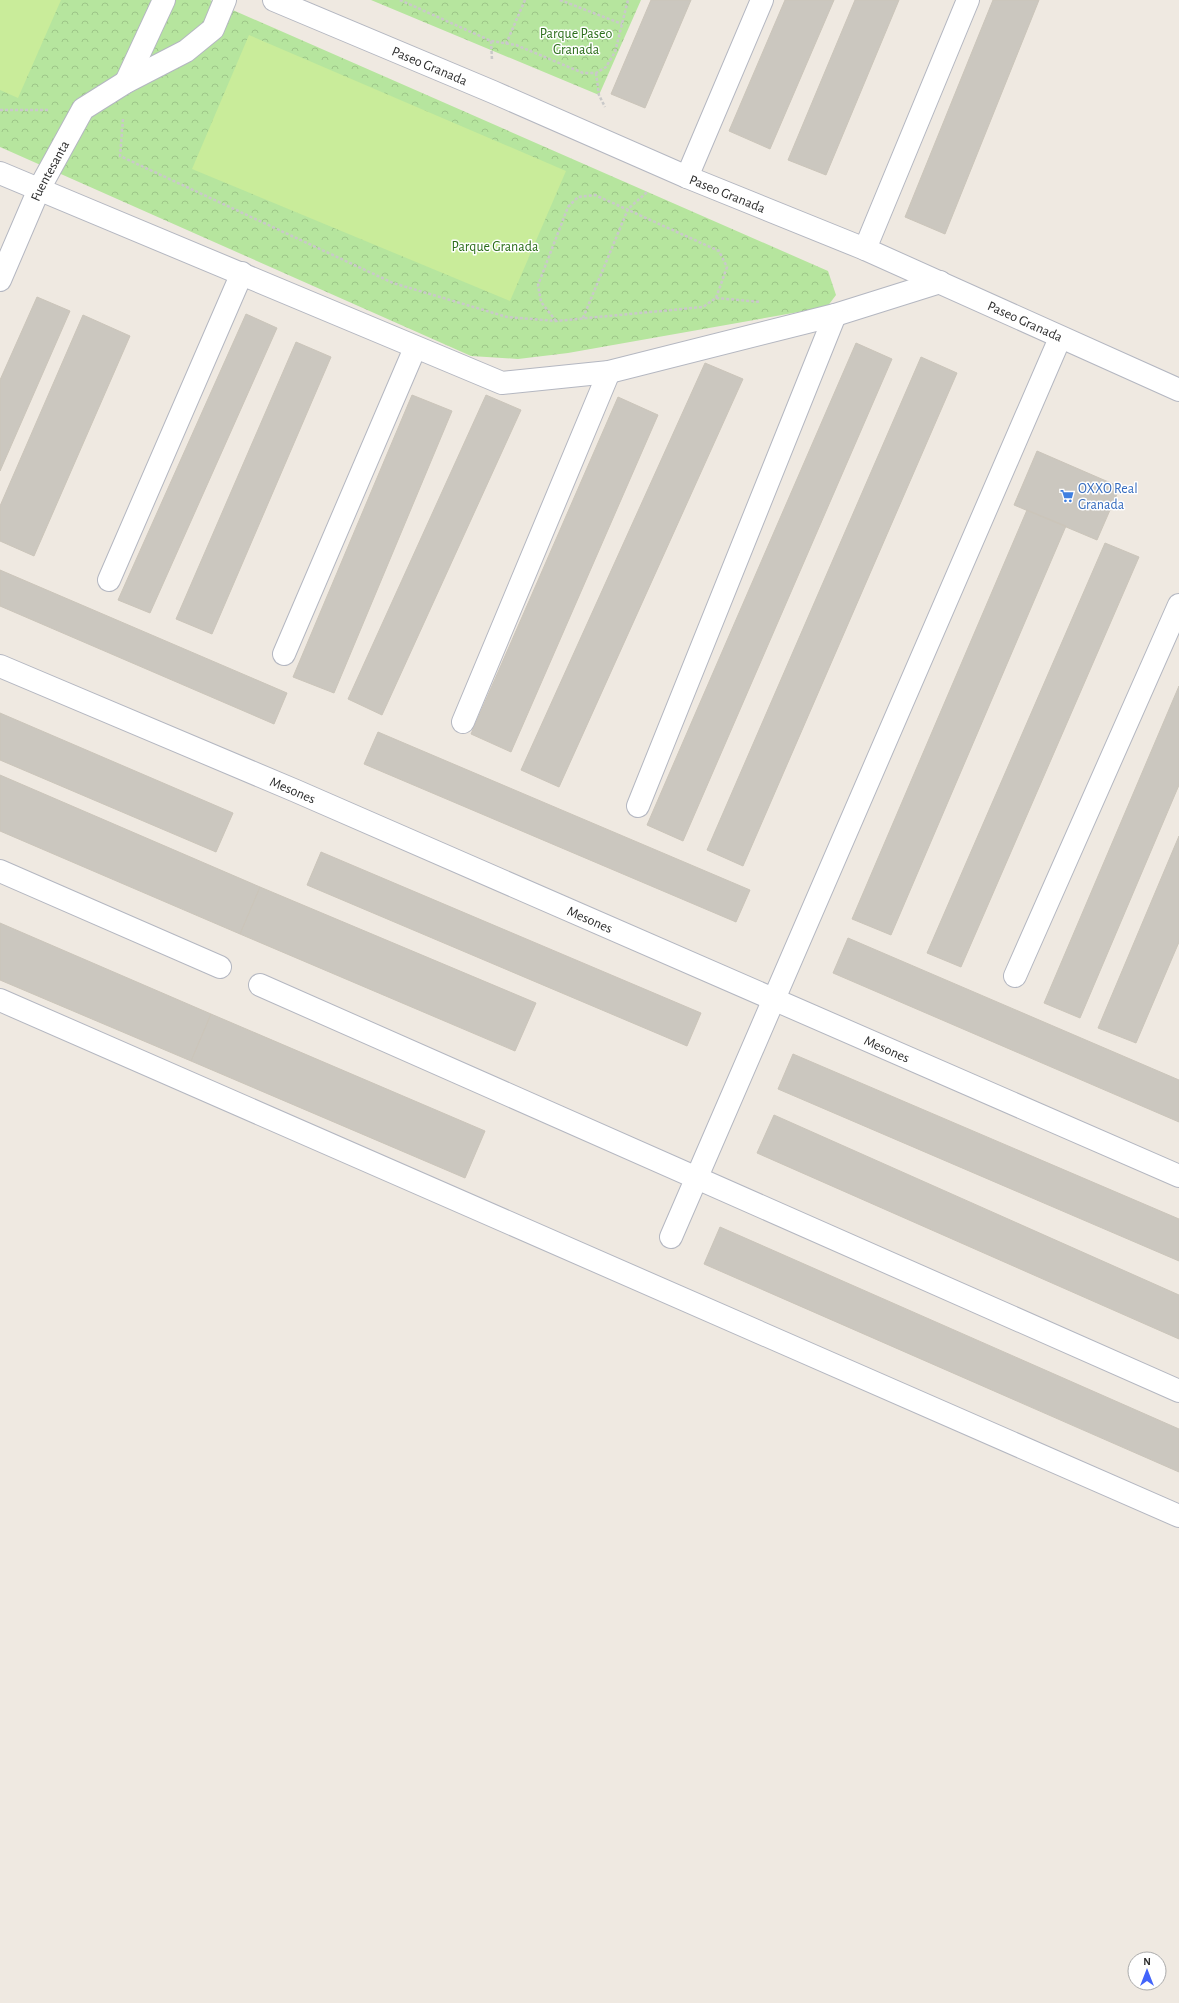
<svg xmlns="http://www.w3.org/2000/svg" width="1179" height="2003" font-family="'Alegreya Sans',sans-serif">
<defs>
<pattern id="park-crowns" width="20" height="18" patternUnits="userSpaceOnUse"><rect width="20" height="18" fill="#b6e59e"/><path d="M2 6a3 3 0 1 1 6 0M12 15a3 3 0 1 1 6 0" fill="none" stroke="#9dc588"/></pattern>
</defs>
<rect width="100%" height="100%" fill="#efe9e1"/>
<path fill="url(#park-crowns)" d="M0,0H210L828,271L836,295L827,307L568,353L518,359L471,356L0,147Z
M371,0H641L599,95Z"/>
<path fill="#c9ec9a" d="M0,0H61L18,98L0,90Z
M249,35L566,171L510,301L192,169Z"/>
<path fill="#cbc7bf" stroke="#cbc5ba" d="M651,0H691L645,108L611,94Z
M785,0H834L770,149L729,131Z
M855,0H899L826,175L788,160Z
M993,0H1039L945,234L905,217Z
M37,297L70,311L0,471V380Z
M246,314L277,328L150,613L118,600Z
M83,315L130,336L34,556L0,541V506Z
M296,342L331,357L212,634L176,619Z
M856,343L892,359L683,841L647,825Z
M921,357L957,373L743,866L707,850Z
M705,363L743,379L559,787L521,770Z
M412,395L452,411L334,693L293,677Z
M486,395L521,410L382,715L348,699Z
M618,397L658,415L511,752L471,734Z
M1037,451L1120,487L1097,540L1014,505Z
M1027,510L1066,526L891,935L852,919Z
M1105,543L1139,557L961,967L927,953Z
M0,570L287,693L274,724L0,606Z
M1179,686V785L1080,1018L1044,1003Z
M0,713L233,813L216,852L0,760Z
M378,732L750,890L736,922L364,764Z
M0,775L260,887L240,934L0,831Z
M1179,836V942L1136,1043L1098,1028Z
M321,852L701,1013L687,1046L307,885Z
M260,887L536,1003L515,1051L240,934Z
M0,923L211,1014L191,1061L0,980Z
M848,938L1179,1080V1122L833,973Z
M211,1014L485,1131L465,1178L191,1061Z
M793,1054L1179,1219V1261L778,1089Z
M774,1115L1179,1295V1339L757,1153Z
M720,1227L1179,1429V1472L704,1264Z"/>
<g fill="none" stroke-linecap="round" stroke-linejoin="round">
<g stroke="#b4b7c1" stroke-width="24">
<g id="street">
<path id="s1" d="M274,0L493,92L687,177L865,249L1179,390"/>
<path d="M126,82L164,0"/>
<path d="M0,173L502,383L609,372L835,315L940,282"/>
<path d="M687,177L762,0"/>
<path d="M865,249L968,0"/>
<path id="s2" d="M0,280L39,189L83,109L126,82L186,51L213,29L225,0"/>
<path d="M109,580L242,273"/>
<path d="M284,654L415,348"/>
<path id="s3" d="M0,666L296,791L1179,1176"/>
<path d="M463,722L609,372"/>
<path d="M638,806L835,315"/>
<path d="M0,871L220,967"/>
<path d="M1015,976L1179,605"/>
<path d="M260,985L1179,1391"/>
<path d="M0,1000L1179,1516"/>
<path d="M671,1237L1060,338"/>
</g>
</g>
<path stroke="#c9c9c9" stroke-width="2.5" stroke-dasharray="3 2" stroke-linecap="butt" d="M400,0L491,41L516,45L583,73H596L606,67L615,52L628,0
M560,0L622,24
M491,41L492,60
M506,44L525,0
M596,73L599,95L605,107
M0,110H49
M123,119L120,156L393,283L507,317L556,321L703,307L716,298L761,302
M583,318L628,209L647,192
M556,321L541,302L538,285L568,207L578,197L595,195L719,251L727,267L716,298"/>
<use href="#street" stroke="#fff" stroke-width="22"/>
</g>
<defs>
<g id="supermarket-bare" transform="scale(1.08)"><path d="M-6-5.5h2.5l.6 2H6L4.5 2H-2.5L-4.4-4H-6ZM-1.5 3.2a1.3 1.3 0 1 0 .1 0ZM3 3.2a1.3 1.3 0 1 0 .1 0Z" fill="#3f7fe0" stroke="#fff" stroke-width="2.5" paint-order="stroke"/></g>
</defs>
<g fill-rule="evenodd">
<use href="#supermarket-bare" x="1067" y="496"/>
</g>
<g text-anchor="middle" stroke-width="3" stroke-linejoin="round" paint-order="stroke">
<g font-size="14" fill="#2c6e1b" stroke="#fff">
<text x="576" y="38">Parque Paseo<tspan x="576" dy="16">Granada</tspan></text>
<text x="495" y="251">Parque Granada</text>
</g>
<g font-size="14" fill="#2e2e2e" stroke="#fff">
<text dy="5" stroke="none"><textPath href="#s1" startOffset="169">Paseo Granada</textPath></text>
<text dy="5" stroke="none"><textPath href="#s2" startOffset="120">Fuentesanta</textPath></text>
<text dy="5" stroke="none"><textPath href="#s1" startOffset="493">Paseo Granada</textPath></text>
<text dy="5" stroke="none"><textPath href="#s1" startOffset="817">Paseo Granada</textPath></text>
<text dy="5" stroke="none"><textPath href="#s3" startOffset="318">Mesones</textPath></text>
<text dy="5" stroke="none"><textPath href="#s3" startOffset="642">Mesones</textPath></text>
<text dy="5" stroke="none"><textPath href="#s3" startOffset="966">Mesones</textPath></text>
</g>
<g font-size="14" fill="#366cbe" stroke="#fff" text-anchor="start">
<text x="1078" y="493">OXXO Real<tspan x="1078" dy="16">Granada</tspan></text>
</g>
</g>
<g transform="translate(1147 1971)"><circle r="19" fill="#ffffff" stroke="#ababab"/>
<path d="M0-3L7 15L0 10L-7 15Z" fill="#4264fb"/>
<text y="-6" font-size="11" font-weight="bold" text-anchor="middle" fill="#2e2e2e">N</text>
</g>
</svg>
